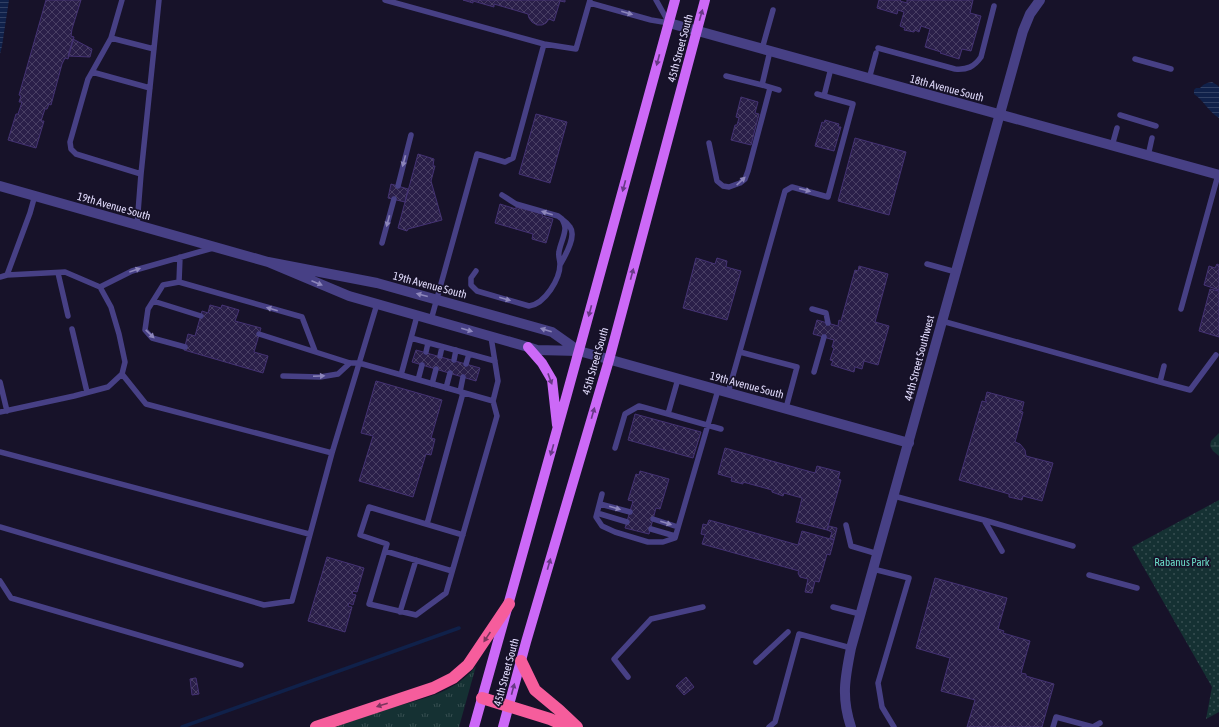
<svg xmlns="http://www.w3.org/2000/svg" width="1219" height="727" font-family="'Asap Condensed',sans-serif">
<defs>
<pattern id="grass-tufts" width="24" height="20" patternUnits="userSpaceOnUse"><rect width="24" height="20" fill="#153133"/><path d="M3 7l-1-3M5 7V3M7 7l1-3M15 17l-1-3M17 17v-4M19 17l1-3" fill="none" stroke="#374e51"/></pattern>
<pattern id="wetland-marsh" width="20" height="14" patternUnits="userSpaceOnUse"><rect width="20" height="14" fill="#153133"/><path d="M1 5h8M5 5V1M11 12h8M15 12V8" fill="none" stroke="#374e51"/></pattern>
<pattern id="park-dots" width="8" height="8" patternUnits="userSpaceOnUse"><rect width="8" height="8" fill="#153133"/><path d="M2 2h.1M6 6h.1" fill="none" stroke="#374e51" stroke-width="1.8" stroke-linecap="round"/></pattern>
<pattern id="water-rules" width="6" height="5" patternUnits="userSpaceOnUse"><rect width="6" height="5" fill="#10214a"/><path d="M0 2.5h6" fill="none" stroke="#324165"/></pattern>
<pattern id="building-cross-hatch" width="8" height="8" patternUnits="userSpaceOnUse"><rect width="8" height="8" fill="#2a1f49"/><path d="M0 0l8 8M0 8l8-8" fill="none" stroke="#493f64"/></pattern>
</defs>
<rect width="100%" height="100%" fill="#171229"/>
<path fill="url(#grass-tufts)" d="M476,666L459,727H335C353,721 370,714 388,709C422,698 453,695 476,666Z"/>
<path fill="url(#wetland-marsh)" d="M1219,433V456L1213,451L1210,446L1211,441Z"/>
<path fill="url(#park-dots)" d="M1219,500V712L1206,719L1212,687L1132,547Z"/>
<path fill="url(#water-rules)" d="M0,0H9L2,46L0,54Z
M1212,82L1217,85L1219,87V118C1209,112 1204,101 1194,94V90L1196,88H1200C1204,84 1206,83 1212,82Z"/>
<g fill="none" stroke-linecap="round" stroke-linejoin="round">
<path stroke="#10214a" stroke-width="3.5" d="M182,727L459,628"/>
</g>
<path fill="url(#building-cross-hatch)" stroke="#443273" d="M46,0H81L72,29L71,36L74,37L68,59L65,58L62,64L51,105L49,104L47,109H45L41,121H44L36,148L8,140L16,114H18L22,102H19L21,96L19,95Z
M463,0H565V2L560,1L554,21L549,19L546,23L542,25H537L532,22L529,18L528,14L494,4V7L473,1V3Z
M879,0H901L900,1L907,3V0H973L970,13L981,16L971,51L962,49L959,59L940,53L941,52L925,47L930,29L921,26L919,32L915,30L914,32L904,30L905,28L900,26L904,12L898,10L897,14L877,8Z
M73,39L92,49L90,57L68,56Z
M741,97L758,102L755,113L759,114L751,145L731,140L735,125H737L739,118L736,117Z
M536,114L567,122L550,183L519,174Z
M825,120L839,124L838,127H841L834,151L815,146L822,122L824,123Z
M855,138L906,152L889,215L838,201Z
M418,154L434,159L433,166H435L431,181L442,220L408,229L407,231L398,228Z
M391,184L408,189L405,202L388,198Z
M500,204L516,209V207L543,214L542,216L553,219L546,243L532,239L533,234L495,223Z
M696,258L715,264L717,258L727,261L726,267L741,271L727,320L683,308Z
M1217,264L1219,265V290L1204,285L1209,266L1215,268Z
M859,266L888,274L875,322L889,326L878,365L864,361L862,369L855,367L854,372L831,365L833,361L830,360L834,348L832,347L834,340L813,334L817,320L838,326L839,320L841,321L855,270L858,271Z
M1210,289L1219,291V337L1199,331Z
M210,305L221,308L222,305L239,310L235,321L261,328L254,352L268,356L263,373L184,350L188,334L195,336L202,311L208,313Z
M416,350L480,368L476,381L412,362Z
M376,381L442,400L431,438L435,439L431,455L426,454L413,497L359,481L373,436L361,433Z
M987,392L1024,402L1022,410H1020V411L1023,412L1015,442L1020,444L1025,450L1026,456L1053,463L1042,501L1023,496L1022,500L1009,497V494L959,480L982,401L986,402V400H985Z
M635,414L701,432L693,458L628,440Z
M725,448L815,473L817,466L840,472L838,479L841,480L827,530L796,522L802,498L784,493L783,496L772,492V490L743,482V484L731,481L732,478L718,474Z
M640,471L669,479L660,509L656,508L649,534L625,528L633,501L628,500L636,474L639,475Z
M709,520L798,545L802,531L834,540L830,555L827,554L819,582L815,581L812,593L805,592L808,579L800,577L798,573L799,571L702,544L705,535L701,534L703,524L707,525Z
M829,526L837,528L834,540L830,538L832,532L827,530Z
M327,557L364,568L357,592L353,591L352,594L356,595L353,605L349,603L348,606L352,607L345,632L308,621Z
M935,578L1007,598L998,629L1004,631L1003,633L1030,641L1021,673L1026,674V676L1054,684L1042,727H967L975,700L941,691L950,658L916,648Z
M686,677L694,687L684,695L676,686Z
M195,678H196L199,694L192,695L190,679Z"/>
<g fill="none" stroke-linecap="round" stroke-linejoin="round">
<path stroke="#474085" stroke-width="5.5" d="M385,0L544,44L576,49L590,0
M656,0L669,23
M590,3L651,20L669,23
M111,38L122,0
M878,48L955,69C967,70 974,67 981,57L994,6
M762,49L773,10
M770,51L762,85L779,90
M1135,59L1171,69
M92,72L111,38L154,49
M726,76L762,85
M869,79L876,53
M817,94L824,96L831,68
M1120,115L1156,126
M709,143L717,181L723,186L729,187L740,183L745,179L748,171L770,88
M1112,146L1117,128
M1148,156L1152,138
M141,174L76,154L71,149L70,142L88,79L92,72L150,88
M398,186L411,135
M137,225L141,174L159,0
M382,243L394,199
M927,264L956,272
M560,265C565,256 577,236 570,227C568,224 566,222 563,220
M476,271L471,278V285L477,291L529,306C545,304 560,279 560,264C560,260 558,256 559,252C560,244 565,236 565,228C565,225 563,221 562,219L558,216L516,204L502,195
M58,273L68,316
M7,275L30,213L35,195
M0,277L7,275L65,272L100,287L111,307L119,334L125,362L122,374L108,387L74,396L0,412
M179,282L180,257
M100,287L132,271L213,248
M153,301L201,316
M812,309L826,313L828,323
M1181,309L1218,175
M431,320L477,154L505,162L513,158L544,44
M942,321L1160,382L1164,366
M72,329L87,392
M259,334L350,363H359L493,401L498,381L491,337
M411,338L495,361
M185,347L152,338L145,330L148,309L163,285L179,282L302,317L315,351
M426,352L428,343
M740,352L797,367L786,408
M440,356L442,347
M454,360L456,350
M466,364L469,354
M814,372L824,337
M122,374L146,404L332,453L377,304
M401,375L417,316
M283,376L320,377L338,374L350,363
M678,379L668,414L721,429
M418,380L422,365
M0,382L7,411
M1160,382L1190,390L1216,355
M432,384L436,369
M446,388L450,373
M460,392L463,377
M728,393L785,191L792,187L828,197L853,104L824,96
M615,448L625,414L639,406L668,414
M0,452L309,534
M602,494L596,517L602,526L615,532L648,542H663L675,538L718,390
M894,496L984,520L1002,551
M600,504L630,512
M597,513L627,522
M653,519L678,527
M984,520L1073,546
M427,524L463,393
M846,525L851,546L878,554
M0,527L264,605L292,601L332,453
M651,529L675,536
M463,535L369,507L360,535L387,544L369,604L416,615L446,593L497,416L493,401
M385,551L452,571
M873,569L909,578L878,683L882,707L894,727
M1089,575L1137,588
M0,581L11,598L241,665
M833,607L860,614
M400,612L416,560
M756,662L788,632
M628,677L614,659L651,619L703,607
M769,727L775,722L799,634L851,648
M1053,727L1056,717L1093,727L1100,723"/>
<path stroke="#474085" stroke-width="10" d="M669,23L1219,175
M851,727C841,697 845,678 851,648L1023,31L1030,14L1040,0"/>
<path stroke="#474085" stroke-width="10" d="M0,186L268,262L377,283L552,332L579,351
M268,262L349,296L528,347L537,350L579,351L909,443"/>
<path stroke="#cc69f7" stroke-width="10" d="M528,347L542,363L552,380L557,425
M474,727L567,394L675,0
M503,727L526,642L609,360L705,0"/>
<path stroke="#f65d9c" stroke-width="12" d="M521,661L535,690L559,710L577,727
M482,698L550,719L568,727
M316,727L433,688L453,678L468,665L509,604"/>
</g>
<defs><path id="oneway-solid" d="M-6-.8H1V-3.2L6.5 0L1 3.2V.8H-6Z"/></defs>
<g fill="#8d86bb">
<use href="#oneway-solid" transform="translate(627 13) rotate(16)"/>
<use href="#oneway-solid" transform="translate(404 161) rotate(105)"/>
<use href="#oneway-solid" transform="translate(741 181) rotate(-43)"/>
<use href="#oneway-solid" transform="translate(805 190) rotate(15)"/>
<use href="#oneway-solid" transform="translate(547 213) rotate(-163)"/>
<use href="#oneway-solid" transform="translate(388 221) rotate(105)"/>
<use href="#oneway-solid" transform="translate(135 270) rotate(-19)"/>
<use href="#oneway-solid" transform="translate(317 283) rotate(23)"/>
<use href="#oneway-solid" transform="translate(422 295) rotate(-165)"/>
<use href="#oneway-solid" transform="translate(505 299) rotate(16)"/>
<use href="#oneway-solid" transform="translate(272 309) rotate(-164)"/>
<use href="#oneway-solid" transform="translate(467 330) rotate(16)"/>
<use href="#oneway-solid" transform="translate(546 330) rotate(-162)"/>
<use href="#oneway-solid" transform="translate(150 334) rotate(44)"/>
<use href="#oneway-solid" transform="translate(319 376) rotate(-3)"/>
<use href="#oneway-solid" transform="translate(615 508) rotate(16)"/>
<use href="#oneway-solid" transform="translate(666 523) rotate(18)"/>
</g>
<g fill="#683986">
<use href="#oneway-solid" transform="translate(701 15) rotate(-74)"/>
<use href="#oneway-solid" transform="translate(658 60) rotate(105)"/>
<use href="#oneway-solid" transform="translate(624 186) rotate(105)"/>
<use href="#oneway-solid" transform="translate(632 274) rotate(-75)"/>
<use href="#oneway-solid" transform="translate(590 311) rotate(105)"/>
<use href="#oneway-solid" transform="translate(550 379) rotate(70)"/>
<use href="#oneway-solid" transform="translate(593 413) rotate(-74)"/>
<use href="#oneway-solid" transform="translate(552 450) rotate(106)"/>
<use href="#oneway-solid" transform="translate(549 564) rotate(-74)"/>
<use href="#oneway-solid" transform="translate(513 689) rotate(-75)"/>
</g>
<g fill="#7b345d">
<use href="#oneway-solid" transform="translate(487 637) rotate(124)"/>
<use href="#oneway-solid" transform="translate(382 705) rotate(162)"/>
</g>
<g text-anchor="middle" stroke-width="3.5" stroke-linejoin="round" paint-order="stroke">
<g font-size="11" fill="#e2dcfd" stroke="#171229">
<text transform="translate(680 48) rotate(-75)" y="4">45th Street South</text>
<text transform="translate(947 88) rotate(15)" y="4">18th Avenue South</text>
<text transform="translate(114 206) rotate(16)" y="4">19th Avenue South</text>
<text transform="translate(430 285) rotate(15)" y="4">19th Avenue South</text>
<text transform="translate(919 358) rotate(-75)" y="4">44th Street Southwest</text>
<text transform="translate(595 361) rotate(-74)" y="4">45th Street South</text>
<text transform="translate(747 385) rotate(15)" y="4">19th Avenue South</text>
<text transform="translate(506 672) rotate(-75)" y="4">45th Street South</text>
</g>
<g font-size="11" fill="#6adbc7" stroke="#171229">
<text x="1182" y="566">Rabanus Park</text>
</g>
</g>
</svg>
